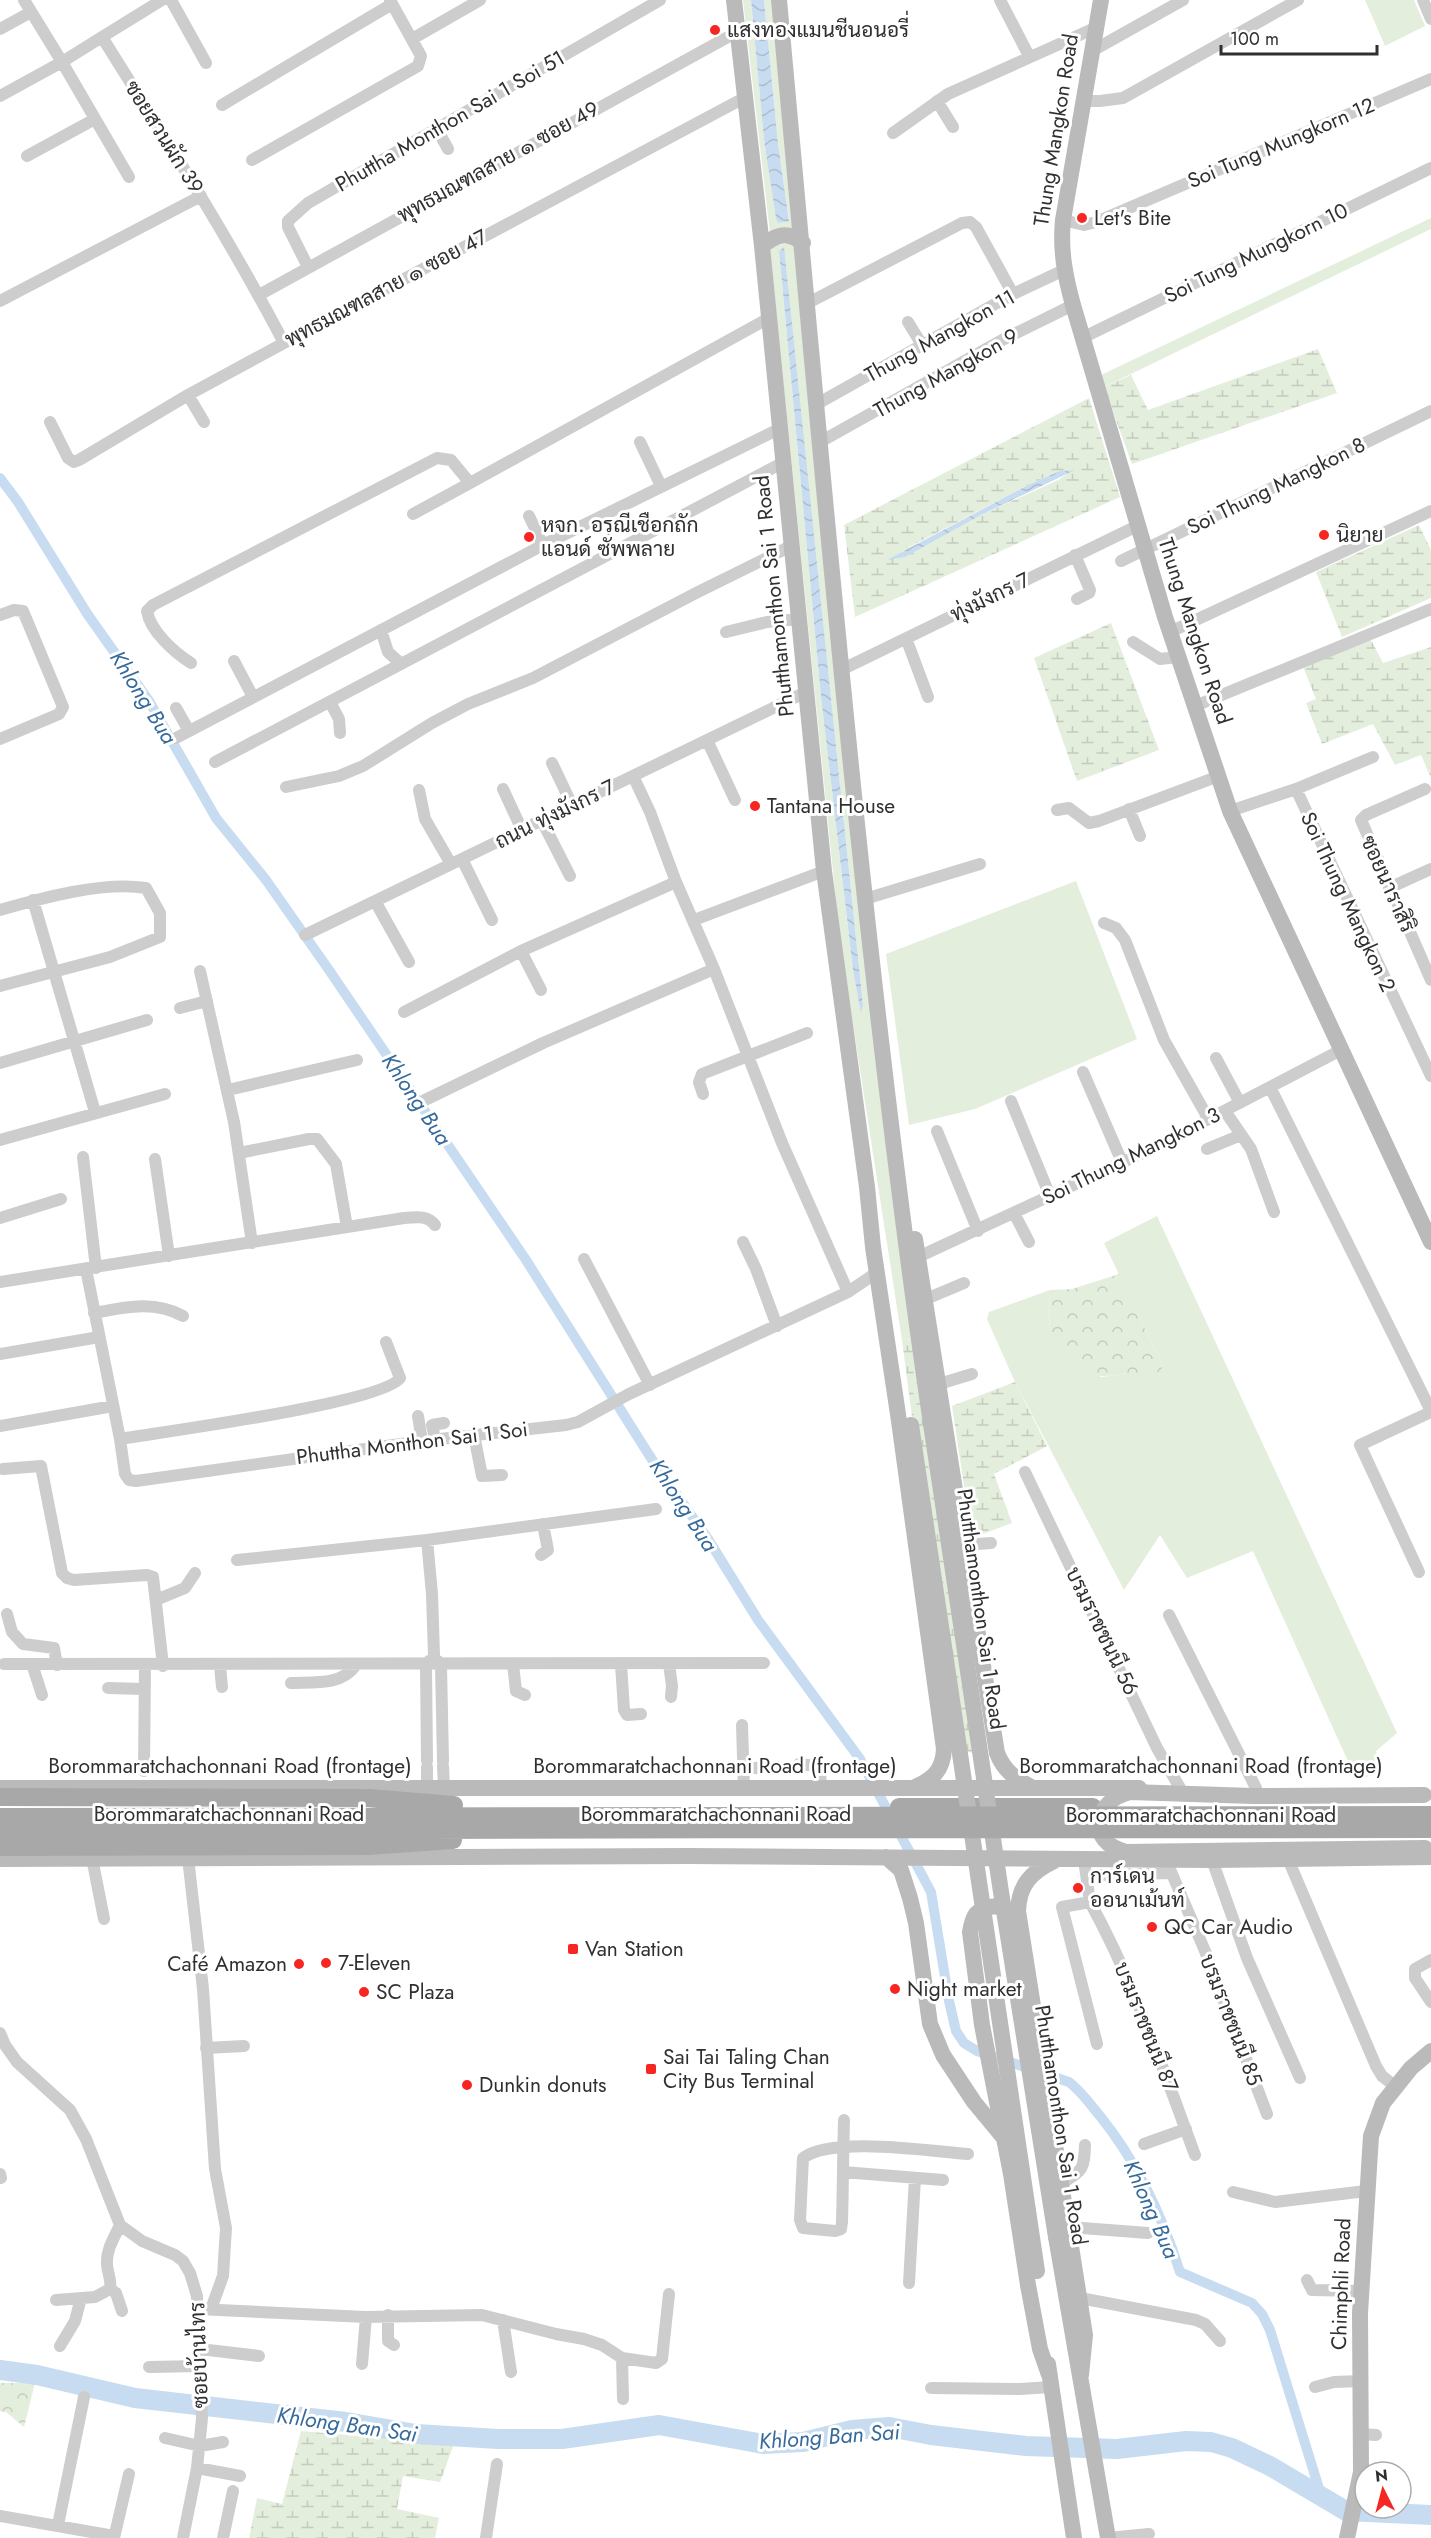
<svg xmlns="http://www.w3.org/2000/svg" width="1431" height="2538" font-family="Jost,Sarabun,sans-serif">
<defs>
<pattern id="forest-crowns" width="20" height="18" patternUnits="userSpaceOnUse" patternTransform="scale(1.5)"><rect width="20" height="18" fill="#e4eedd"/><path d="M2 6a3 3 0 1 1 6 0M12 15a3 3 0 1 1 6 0" fill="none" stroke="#c4ccbe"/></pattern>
<pattern id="wetland-marsh" width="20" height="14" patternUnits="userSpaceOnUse" patternTransform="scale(1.5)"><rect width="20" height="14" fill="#e4eedd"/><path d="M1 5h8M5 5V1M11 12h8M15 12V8" fill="none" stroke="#c4ccbe"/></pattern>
<pattern id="water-waves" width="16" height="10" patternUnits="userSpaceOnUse" patternTransform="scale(1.5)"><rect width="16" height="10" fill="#c7dcf0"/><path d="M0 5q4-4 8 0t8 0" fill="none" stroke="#abbdce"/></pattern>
</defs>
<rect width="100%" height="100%" fill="#fff"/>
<path fill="#e4eedd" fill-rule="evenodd" d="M743,0H751L764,140L778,223L789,220L778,143L764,0H772L797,231L770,233Z
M1365,0H1414L1425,26L1385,46Z
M1431,218V229L1104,387L1101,375Z
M790,243L794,247L795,253C825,616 870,978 912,1339L902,1340L840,941L770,249L776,245ZM779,251L816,555L863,1005L853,970L821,697Z
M1076,881L1137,1039L975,1109L909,1125L886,954Z
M1157,1216L1397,1733L1376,1751L1379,1774L1356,1779L1253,1551L1187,1578L1160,1535L1124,1590L1015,1382L987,1319L989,1312L1050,1290L1049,1334L1101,1377L1137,1373L1163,1367L1104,1243Z"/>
<path fill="url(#forest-crowns)" d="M1119,1274L1163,1367L1151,1380C1132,1371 1124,1376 1104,1376C1081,1377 1063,1350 1049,1334L1050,1290L1072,1289Z
M0,2383H35L24,2427L6,2412L0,2411Z"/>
<path fill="url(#wetland-marsh)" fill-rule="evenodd" d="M1318,349L1337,393L1132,464L1104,387L1131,375L1148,410Z
M1089,398L1120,497L855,617L844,525ZM1073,470L1058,480L900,552L1028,485L1060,471Z
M1419,525L1431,550V598L1342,637L1316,572Z
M1111,623L1159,750L1077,781L1034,658Z
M1370,638L1383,663L1431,647V778L1421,755L1395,765L1373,724L1322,744L1306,703L1316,699L1302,664Z
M912,1339L973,1753L955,1749L902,1340Z
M1015,1382L1047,1446L994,1474L1012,1523L972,1538L952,1406Z
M301,2431L454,2444L440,2482L403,2476L397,2509L439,2518L435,2538H249L257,2498L282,2504Z"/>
<path fill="url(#water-waves)" d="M751,0H764L778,143L789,221L778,223L776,218L764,140Z
M784,247L863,1005L861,1013L853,970L821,697L779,251Z
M1075,470L979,516L905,557L887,560L1028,485L1060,471Z"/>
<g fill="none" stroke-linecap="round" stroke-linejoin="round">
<path stroke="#c7dcf0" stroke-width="10" d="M0,478L18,502L88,615L149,701L216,818L266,880L329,970L526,1260L651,1458L708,1539L758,1620L860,1759L931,1892L949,2001L956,2031L964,2043L977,2051L1069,2082C1081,2091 1090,2104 1100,2116C1138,2163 1162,2215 1180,2272L1252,2303L1262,2314L1270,2330L1321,2495"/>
<path stroke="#c7dcf0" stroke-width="20" d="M0,2370L37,2375L135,2398L346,2422L416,2434L498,2439H562L659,2425L763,2444L803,2442L852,2430L889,2427L931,2435L1026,2446L1117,2449L1186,2441L1211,2442L1232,2448L1270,2466L1346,2511L1431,2515"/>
<path stroke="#cdcdcd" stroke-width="12" d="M24,0L62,62L102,37C165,138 229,238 284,343
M171,0L206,63
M1000,0L1029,56
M1423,0L1431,19
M0,29L31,12
M102,37L162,0
M412,39L480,0
M1092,51L1183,0
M0,96L62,62L129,177
M937,101L953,127
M1083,101H1100L1123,98L1298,0
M222,105L392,4
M437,129L448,149
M893,133L948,94L1095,28
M27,156L95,119
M252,160L418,66L421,56L390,0
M1063,220L1084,225L1096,222L1431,79
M308,267L288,227V221L308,203L660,0
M259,295L737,32
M0,301L201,196
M808,303L962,223L970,222L976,227L1013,294
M908,322L922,345
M1082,338L1431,168
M188,395L204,422
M817,404L1013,294L1064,270
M50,422L68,458L74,462L79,460L188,395L284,343L744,98
M640,442L661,486
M820,442L1004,339L1073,305
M413,514L470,483
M529,516L543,545
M1075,555L1090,590L1089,593L1077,599
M1121,561L1431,411
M0,615L14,610L23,611L63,707L59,714L0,739
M381,630L388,652L400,663
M726,632L767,622L800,619
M1170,632L1431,511
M906,638L928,697
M1133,642L1160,659L1178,657
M234,661L253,697
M191,663C175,653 150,631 147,611L153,605L437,458L451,460L470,483L769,318
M843,669L1137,526
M330,702L339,719L340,733
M1195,706L1431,609
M176,708L189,731
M176,738L543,545L781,428
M707,740L735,800
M215,762L784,462
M552,763L572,805
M633,776L650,812L676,882L714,969L782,1143L848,1292
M286,787L339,776L363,766L432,723L468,704L533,678L696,593L791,546
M503,789L522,830
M1296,789L1373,757
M1425,789L1366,815L1361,820L1431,980
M419,790L425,819L451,864
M1129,809L1140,836
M1057,810L1069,808L1089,823L1099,821L1219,776
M1230,811L1296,789L1431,1076
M542,821L570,876
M462,859L492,920
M1389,888L1431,869
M865,899L980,864
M33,900L95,1112
M375,901L409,962
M0,910C42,898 103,881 146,888L160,913V937L110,957L0,986
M694,920L824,871
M1104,923L1116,928L1125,940L1164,1040L1208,1118
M305,935L806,692
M521,951L541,990
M200,971L234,1122L252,1243
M180,1008L207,1001
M404,1012L521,951L676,882
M1216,1058L1240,1103
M0,1063L147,1020
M1083,1072L1122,1162
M1270,1087L1431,1411
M228,1090L357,1060
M703,1094L699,1082L702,1074L807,1033
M425,1100L543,1043L714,969
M1011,1101L1050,1196
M1225,1111L1251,1149L1274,1212
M937,1131L978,1231
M0,1140L165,1094
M1207,1149L1241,1135
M239,1153L309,1139H317L336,1164L347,1227
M83,1157L96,1268
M155,1159L169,1256
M1014,1213L1029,1242
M0,1218L61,1199
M743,1242L756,1269L777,1326
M918,1257L1151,1149L1341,1050
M584,1259L650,1385
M86,1269L120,1439L125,1474L129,1480L136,1481L422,1441L566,1425L578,1422L629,1394L848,1292L876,1273
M0,1282L404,1218C416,1217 428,1215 435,1225
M926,1299L964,1283
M94,1313C125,1307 155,1300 183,1316
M0,1354L99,1337
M939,1384L972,1374
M418,1416L422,1441
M0,1426L113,1406
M474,1435L482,1476L502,1475
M120,1439C161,1432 383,1403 400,1378L386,1342
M435,1439L432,1425L444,1423
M3,1469L41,1466L62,1573L67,1578L74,1580L147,1575L153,1577L163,1666
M1025,1472L1157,1748L1180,1788
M427,1540L432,1594L434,1655
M964,1545L991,1543
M541,1555L548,1550L543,1524
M237,1560L427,1540L656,1509
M1419,1572L1360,1445L1431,1412
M156,1600L185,1588L195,1573
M7,1614L12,1632L23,1644L54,1648L57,1665
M1169,1615L1256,1788
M438,1661L441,1665L443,1761
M4,1664L764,1663
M32,1664L42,1695
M513,1664L516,1691L525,1695
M621,1664L624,1710L627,1715L641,1714
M669,1664L672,1686L671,1697
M220,1666L222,1687
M291,1683C314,1682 341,1686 356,1665
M108,1688L144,1689
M742,1725L744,1788
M427,1761L426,1665L429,1661
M799,1764L817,1766L820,1770L821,1788
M443,1766L444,1788
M427,1767V1788
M744,1768H784
M144,1771L145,1665
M92,1858L104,1919
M188,1858L203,1989L215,2169L226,2228L223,2276L211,2309
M1288,1859L1376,2066L1382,2076L1396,2087
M1084,1860L1090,1902L1062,1907L1097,2044
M1166,1860L1205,1951L1267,2114
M1212,1860L1247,1958L1300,2078
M1101,1875L1171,1873
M1090,1902C1134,1982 1163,2069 1195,2155
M1431,1960L1415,1969V1978L1431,2002
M0,2033L5,2045L17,2062L70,2110L86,2139L120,2225L142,2241L175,2255L183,2261L190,2273L197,2296L202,2418L197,2468L183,2538
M206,2048L244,2046
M844,2120C843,2154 843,2188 842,2222L841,2229L835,2231L803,2228L800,2220L803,2158C832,2136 929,2151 968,2154
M1144,2144L1186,2129
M843,2172L943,2180
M0,2174L1,2178
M1062,2183C1083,2170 1084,2170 1085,2145
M1233,2192L1275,2202L1366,2191
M120,2225C114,2238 106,2250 107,2264C107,2272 112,2280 110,2289L116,2293L122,2311
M1069,2227L1148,2233
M1307,2280L1312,2290L1361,2291
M909,2283L915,2178
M1080,2298L1196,2320L1205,2324L1220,2341
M56,2300L95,2297L110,2289
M198,2309L366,2317L482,2315L556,2334L584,2339L602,2345L622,2358L656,2363L662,2359L669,2294
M388,2315V2341L394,2345
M503,2320L511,2372
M60,2346L75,2321L81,2298
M200,2349L259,2356
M622,2358L623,2399
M362,2364L366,2317
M149,2367L201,2366
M1315,2387L1334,2382L1361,2381
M931,2388L1020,2389L1051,2387
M1361,2434L1376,2435
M165,2438L200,2446L223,2442
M197,2468L240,2476
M0,2516L114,2536
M58,2525L84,2397
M114,2538L129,2474
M223,2538L233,2491
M486,2538L497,2464
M1108,2538L1149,2534"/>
<path stroke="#bababa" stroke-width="16" d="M734,0L762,246L824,871L867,1187L873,1247L899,1421L944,1749C943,1771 932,1780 913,1788
M779,0C823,475 862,952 931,1424
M1101,0L1063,220C1060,250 1065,276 1073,305L1165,617L1230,811L1431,1242
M762,246C777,234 787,231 803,243
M915,1239L997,1753C1004,1771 1015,1778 1031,1787
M0,1788H1139
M886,1857L901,1870L910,1898L916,1923L930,2024L943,2055L974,2102L1003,2137
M0,1859L688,1856L1212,1860L1431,1857
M1054,1861C1031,1872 1019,1885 1018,1911L1085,2335L1081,2375
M1014,1917C1006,1904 986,1903 976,1914C972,1920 971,1926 970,1932L982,2025L1011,2174L1028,2285L1040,2349L1049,2375
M1056,2237L1108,2538
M1048,2364L1074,2538
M1347,2538L1361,2472L1360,2313L1371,2136L1383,2103L1411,2068L1431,2051"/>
<path stroke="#a8a8a8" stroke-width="18" d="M899,1807H1093"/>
<path stroke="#bababa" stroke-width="16" d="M931,1424L1001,1892L1056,2237
M911,1425L1037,2271
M1424,1795L1253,1796L1130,1792C1093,1801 1086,1842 1126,1852L1425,1848"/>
<path stroke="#a8a8a8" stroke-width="18" d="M0,1797L369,1798L454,1805
M0,1817L1431,1815
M0,1831C477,1828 954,1830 1431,1829
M0,1847L368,1846L453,1840"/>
</g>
<g fill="#f62722" stroke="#fff" stroke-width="2">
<circle cx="715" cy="30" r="6"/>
<circle cx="1082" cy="218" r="6"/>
<circle cx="1324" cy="535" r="6"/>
<circle cx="529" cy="537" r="6"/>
<circle cx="755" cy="806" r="6"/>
<circle cx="1078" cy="1888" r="6"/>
<circle cx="1152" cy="1927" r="6"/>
<rect x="567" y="1943" width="12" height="12" rx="3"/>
<circle cx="326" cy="1963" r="6"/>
<circle cx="299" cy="1964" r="6"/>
<circle cx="895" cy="1989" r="6"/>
<circle cx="364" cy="1992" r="6"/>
<rect x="645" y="2063" width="12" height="12" rx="3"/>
<circle cx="467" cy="2085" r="6"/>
</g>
<g text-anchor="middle" stroke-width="6" stroke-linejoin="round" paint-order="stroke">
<g font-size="21" fill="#303030" stroke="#fff" text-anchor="start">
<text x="727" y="37">แสงทองแมนชีนอนอรี่</text>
<text x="1094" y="225">Let's Bite</text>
<text x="541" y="532">หจก. อรุณีเชือกถัก<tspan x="541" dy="24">แอนด์ ซัพพลาย</tspan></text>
<text x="1336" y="542">นิยาย</text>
<text x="767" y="813">Tantana House</text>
<text x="1090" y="1883">การ์เดน<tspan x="1090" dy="24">ออนาเม้นท์</tspan></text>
<text x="1164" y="1934">QC Car Audio</text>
<text x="585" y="1956">Van Station</text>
<text x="338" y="1970">7-Eleven</text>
<text x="287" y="1971" text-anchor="end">Café Amazon</text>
<text x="907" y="1996">Night market</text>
<text x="376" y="1999">SC Plaza</text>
<text x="663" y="2064">Sai Tai Taling Chan<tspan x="663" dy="24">City Bus Terminal</tspan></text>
<text x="479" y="2092">Dunkin donuts</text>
</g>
<g font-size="21" fill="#303030" stroke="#fff">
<text transform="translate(450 121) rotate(-30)" y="7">Phuttha Monthon Sai 1 Soi 51</text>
<text transform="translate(1056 130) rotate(-81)" y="7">Thung Mangkon Road</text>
<text transform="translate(164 137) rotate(58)" y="7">ซอยสวนผัก 39</text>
<text transform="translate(1281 143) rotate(-23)" y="7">Soi Tung Mungkorn 12</text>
<text transform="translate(498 162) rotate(-29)" y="7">พุทธมณฑลสาย ๑ ซอย 49</text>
<text transform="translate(1256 253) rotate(-26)" y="7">Soi Tung Mungkorn 10</text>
<text transform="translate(386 288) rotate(-28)" y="7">พุทธมณฑลสาย ๑ ซอย 47</text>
<text transform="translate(940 336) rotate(-29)" y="7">Thung Mangkon 11</text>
<text transform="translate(946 373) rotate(-29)" y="7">Thung Mangkon 9</text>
<text transform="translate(1276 486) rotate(-26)" y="7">Soi Thung Mangkon 8</text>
<text transform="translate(774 596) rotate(-96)" y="7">Phutthamonthon Sai 1 Road</text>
<text transform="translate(990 597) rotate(-26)" y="7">ทุ่งมังกร 7</text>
<text transform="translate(1195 631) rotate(72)" y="7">Thung Mangkon Road</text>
<text transform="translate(555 814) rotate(-26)" y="7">ถนน ทุ่งมังกร 7</text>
<text transform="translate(1388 884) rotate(66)" y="7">ซอยนาราสิริ</text>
<text transform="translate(1348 902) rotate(65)" y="7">Soi Thung Mangkon 2</text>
<text transform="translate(1131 1156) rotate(-26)" y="7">Soi Thung Mangkon 3</text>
<text transform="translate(412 1443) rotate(-7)" y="7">Phuttha Monthon Sai 1 Soi</text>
<text transform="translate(981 1609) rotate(82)" y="7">Phutthamonthon Sai 1 Road</text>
<text transform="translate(1102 1631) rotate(64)" y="7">บรมราชชนนี 56</text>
<text x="230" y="1773">Borommaratchachonnani Road (frontage)</text>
<text x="715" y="1773">Borommaratchachonnani Road (frontage)</text>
<text x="1201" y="1773">Borommaratchachonnani Road (frontage)</text>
<text x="229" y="1821">Borommaratchachonnani Road</text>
<text x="716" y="1821">Borommaratchachonnani Road</text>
<text x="1201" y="1822">Borommaratchachonnani Road</text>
<text transform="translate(1231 2020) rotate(69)" y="7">บรมราชชนนี 85</text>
<text transform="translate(1146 2027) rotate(68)" y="7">บรมราชชนนี 87</text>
<text transform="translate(1061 2125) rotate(81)" y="7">Phutthamonthon Sai 1 Road</text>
<text transform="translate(1341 2284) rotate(-88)" y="7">Chimphli Road</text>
<text transform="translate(199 2355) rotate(-92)" y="7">ซอยบ้านไทร</text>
</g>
<g font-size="22" font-style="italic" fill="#356a9b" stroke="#fff">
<text transform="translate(144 697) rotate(58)" y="8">Khlong Bua</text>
<text transform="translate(417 1099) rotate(56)" y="8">Khlong Bua</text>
<text transform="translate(684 1505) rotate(57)" y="8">Khlong Bua</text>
<text transform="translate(1152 2209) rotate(66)" y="8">Khlong Bua</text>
<text transform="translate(347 2424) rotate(8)" y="8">Khlong Ban Sai</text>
<text transform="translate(829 2436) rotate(-4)" y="8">Khlong Ban Sai</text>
</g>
</g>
<g transform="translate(1383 2490) rotate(354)"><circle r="28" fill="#ffffff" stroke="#acacac" stroke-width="1.5"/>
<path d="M0-4.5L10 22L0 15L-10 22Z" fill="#f62722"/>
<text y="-9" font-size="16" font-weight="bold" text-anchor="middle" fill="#303030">N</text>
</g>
<path d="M1221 45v9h156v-9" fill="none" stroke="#303030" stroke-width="3"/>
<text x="1230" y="45" font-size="18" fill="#303030" stroke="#ffffff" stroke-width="4.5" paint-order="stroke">100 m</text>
</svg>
